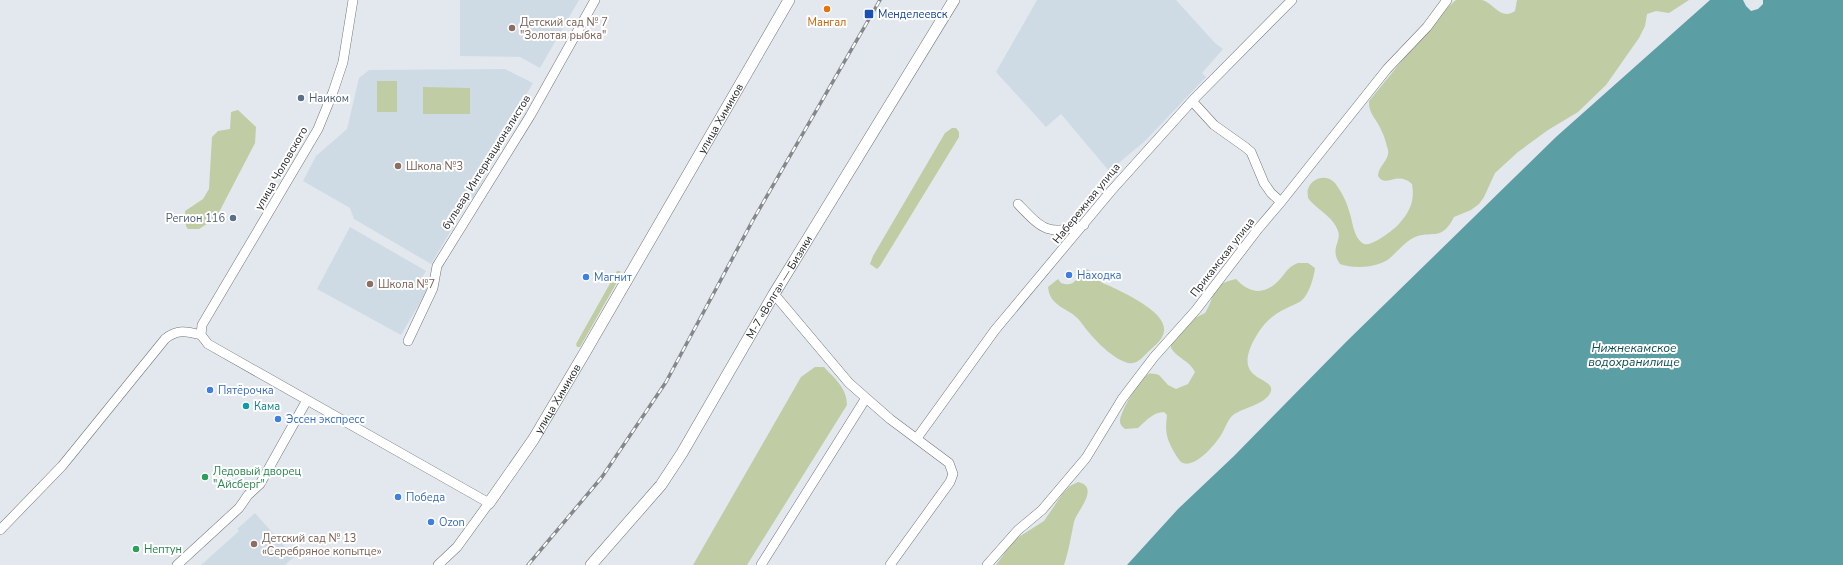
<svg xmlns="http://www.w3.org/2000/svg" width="1843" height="565" font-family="'Nunito Sans',sans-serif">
<rect width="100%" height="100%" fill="#e2e8ed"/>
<path fill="#cfdbe4" d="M460,0H579L540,68L520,57L460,56Z
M1037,0H1176L1215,43L1223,49L1202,73L1206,77L1145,141L1109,171L1061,114L1046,127L996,72Z
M505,69L533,83L480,176L484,179L473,198L471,197L431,264L354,219L350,208L303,181L316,156L347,129L359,78L369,70Z
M350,227L426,271L420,281L421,286L428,289L401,335L317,289Z
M255,513L294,557L285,565H201L239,531L237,529Z"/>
<path fill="#c0cca3" d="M1456,0C1464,0 1474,0 1482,0C1494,3 1501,21 1515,11L1517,0H1689L1669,13L1656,11L1647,14L1645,26L1639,38L1606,85L1578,112L1548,130L1518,152L1495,173L1484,197L1479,204L1471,210L1454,217C1441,243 1431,229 1413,238C1404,243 1398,251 1390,258C1378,268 1354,269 1340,264C1329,249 1342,241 1338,231C1333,216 1317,210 1308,198C1308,196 1307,191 1308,189C1312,177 1327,174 1335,183C1341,191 1347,202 1349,211C1353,221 1353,238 1364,244C1371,247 1392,231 1398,225C1410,212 1415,201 1412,184C1396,170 1386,189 1378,176C1378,166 1390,160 1388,150C1386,144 1385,137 1382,132C1378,120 1368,114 1369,101L1441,13Z
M377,81H397V112H377Z
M423,87L470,88V114H423Z
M238,110L256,127L255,143L216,218L199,229H188L186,226L185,211L203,199L209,189L212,137L218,131L230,129L231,112Z
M952,128H956L959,132V137L880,266L877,269L870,264L873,256L945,133Z
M1298,263H1308L1315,268C1314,277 1309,295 1301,301C1297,304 1290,306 1285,309C1274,314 1265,322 1258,333C1227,383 1275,375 1271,391C1267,405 1239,408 1231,417C1226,423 1224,432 1219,438C1213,447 1193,470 1181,462C1178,459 1176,455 1174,452C1166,437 1165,432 1167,415L1164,412C1153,412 1146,421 1138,428L1125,429C1123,427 1120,425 1120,421C1120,412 1139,380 1147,375C1150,372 1155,374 1159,375L1168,385L1176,389L1188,384L1195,372C1189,360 1178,359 1171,348V344L1189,321L1205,313C1217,295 1208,285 1236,279C1247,291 1261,296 1275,284C1285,276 1285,268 1298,263Z
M1083,268C1092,270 1094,275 1100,281C1102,283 1107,285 1110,286C1124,293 1167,312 1164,331C1163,340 1154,346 1148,352C1142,358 1136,365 1128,363C1110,358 1090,335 1080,321C1069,307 1050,308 1048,287L1058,279L1061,283C1074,288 1078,278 1083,268Z
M617,271H620L621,275L580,347H577L576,344Z
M815,367H824C835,379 847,388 847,405L747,565H693L801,377Z
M1078,482C1101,487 1076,512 1074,522C1071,536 1069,550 1064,565H996L1014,540L1044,521L1063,493L1070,486Z"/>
<path fill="#5b9ea4" d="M1710,0H1843V565H1127L1178,509L1234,456L1346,342L1556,137Z"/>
<path fill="#e2e8ed" d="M1743,0H1763V4L1758,9L1751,11L1746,6Z"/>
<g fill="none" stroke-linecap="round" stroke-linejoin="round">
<g stroke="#71767a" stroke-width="10">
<path id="minor" d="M353,0L343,62L333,92L318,129L202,325L201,335L208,344L489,503L457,547L438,565
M1192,101L1214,125L1245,147L1251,152L1264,183L1271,193L1281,202
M1018,204C1044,231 1047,235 1084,225
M774,294L849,383L890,419L949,463L953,474L950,482L890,565
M408,341L433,288L437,266L530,116L595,0
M917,438L995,330L1111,191L1192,101L1292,0
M0,530L62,466L165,339C177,329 186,331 201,335
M177,565L239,508L248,495L260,484L307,400
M761,565L866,398
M987,565L1018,530L1042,510L1086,458L1122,399L1154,357L1196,310L1258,229L1281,202L1387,69L1427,27L1447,0"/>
</g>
<g stroke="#71767a" stroke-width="12">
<g id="major">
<path id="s1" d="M489,503L533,440L584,354L789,0"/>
<path id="s2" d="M591,565L661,485L682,453L774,294L954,0"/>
</g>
</g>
<use href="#minor" stroke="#fff" stroke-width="9"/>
<use href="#major" stroke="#fff" stroke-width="11"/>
<g stroke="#84888b" stroke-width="3.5">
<path id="rail" d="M528,565L602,477L666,382L753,220L880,0"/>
</g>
<use href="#rail" stroke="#fff" stroke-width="2" stroke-dasharray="6" stroke-linecap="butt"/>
</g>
<circle fill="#e8710a" stroke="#fff" stroke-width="1.5" cx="827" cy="9" r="4"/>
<rect fill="#1a4fb4" stroke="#fff" stroke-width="1.5" x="864" y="9" width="10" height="10" rx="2"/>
<g fill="#8d6e63" stroke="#fff" stroke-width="1.5">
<circle cx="512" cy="28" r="4"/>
<circle cx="398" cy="166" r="4"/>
<circle cx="370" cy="284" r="4"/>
<circle cx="254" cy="544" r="4"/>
</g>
<g fill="#5c6f8a" stroke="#fff" stroke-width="1.5">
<circle cx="301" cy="98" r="4"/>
<circle cx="233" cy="218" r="4"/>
</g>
<g fill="#3f7fe0" stroke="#fff" stroke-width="1.5">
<circle cx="1069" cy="275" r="4"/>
<circle cx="586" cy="277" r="4"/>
<circle cx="210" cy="390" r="4"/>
<circle cx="278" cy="419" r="4"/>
<circle cx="398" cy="497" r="4"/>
<circle cx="431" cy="522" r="4"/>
</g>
<circle fill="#0f9aa8" stroke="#fff" stroke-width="1.5" cx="246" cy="406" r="4"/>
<g fill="#2e9e5b" stroke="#fff" stroke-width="1.5">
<circle cx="205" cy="477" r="4"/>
<circle cx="136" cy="549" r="4"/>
</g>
<g text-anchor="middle" stroke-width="4" stroke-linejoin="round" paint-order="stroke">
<g font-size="11" fill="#164399" stroke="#fff" text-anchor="start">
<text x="878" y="18">Менделеевск</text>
</g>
<g font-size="11" fill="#785e54" stroke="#fff" text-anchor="start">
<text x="520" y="26">Детский сад № 7<tspan x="520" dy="13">"Золотая рыбка"</tspan></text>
<text x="406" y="170">Школа №3</text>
<text x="378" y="288">Школа №7</text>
<text x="262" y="542">Детский сад № 13<tspan x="262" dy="13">«Серебряное копытце»</tspan></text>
</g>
<g font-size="11" fill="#c56008" stroke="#fff">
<text x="827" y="26">Мангал</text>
</g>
<g font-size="11" fill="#4e5e75" stroke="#fff" text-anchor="start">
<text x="309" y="102">Наиком</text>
<text x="225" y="222" text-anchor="end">Регион 116</text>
</g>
<g font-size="11" fill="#27292a" stroke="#fff">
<text dy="4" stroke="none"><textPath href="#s1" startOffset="449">улица Химиков</textPath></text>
<text transform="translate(486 162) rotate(-58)" y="4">бульвар Интернационалистов</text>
<text transform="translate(281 168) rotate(-60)" y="4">улица Чоловского</text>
<text transform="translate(1086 203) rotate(-51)" y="4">Набережная улица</text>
<text transform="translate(1222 257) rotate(-52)" y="4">Прикамская улица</text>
<text dy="4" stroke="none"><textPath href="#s2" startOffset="337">М-7 «Волга» — Бизяки</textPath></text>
<text dy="4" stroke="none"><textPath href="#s1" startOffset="125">улица Химиков</textPath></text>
</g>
<g font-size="11" fill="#366cbe" stroke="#fff" text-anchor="start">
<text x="1077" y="279">Находка</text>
<text x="594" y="281">Магнит</text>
<text x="218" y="394">Пятёрочка</text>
<text x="286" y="423">Эссен экспресс</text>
<text x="406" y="501">Победа</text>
<text x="439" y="526">Ozon</text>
</g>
<g font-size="11" fill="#0d838f" stroke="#fff" text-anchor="start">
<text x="254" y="410">Кама</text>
</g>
<g font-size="11" fill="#27864d" stroke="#fff" text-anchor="start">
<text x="213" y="475">Ледовый дворец<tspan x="213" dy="13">"Айсберг"</tspan></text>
<text x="144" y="553">Нептун</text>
</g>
<g font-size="12" font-style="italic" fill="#114e53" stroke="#fff">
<text x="1634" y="352">Нижнекамское<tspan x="1634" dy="14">водохранилище</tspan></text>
</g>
</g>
</svg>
